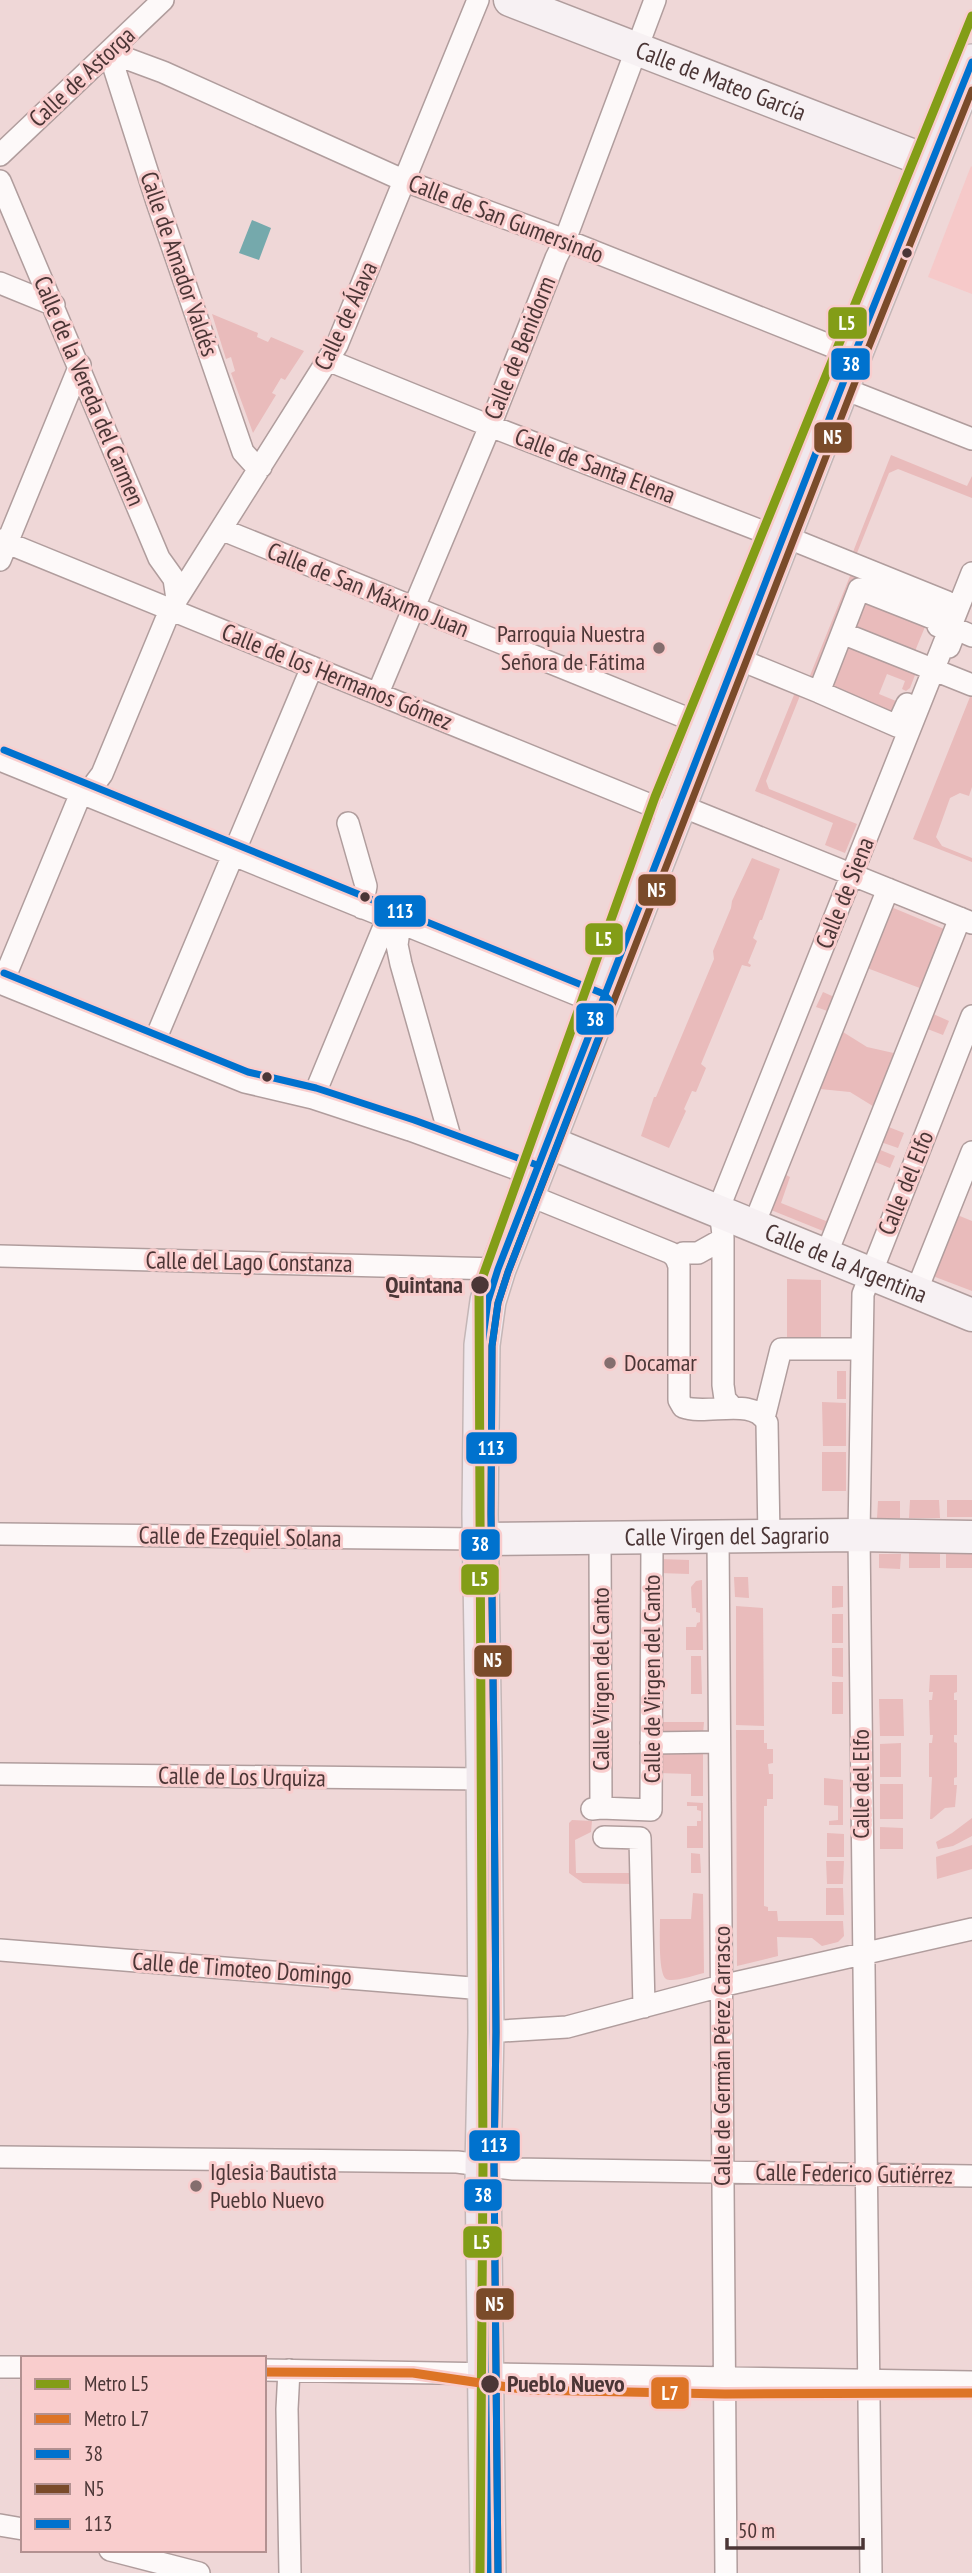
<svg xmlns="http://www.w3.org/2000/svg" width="972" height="2573" font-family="'PT Sans Narrow',sans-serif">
<rect width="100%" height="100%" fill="#efd7d7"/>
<path fill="#f6c9c9" d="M971,166L972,167V294L928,277Z"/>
<path fill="#e9bbbb" d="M212,314L258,333L257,337L268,342L271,337L304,351L285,380L281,378L272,393L276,395L253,433L231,373L235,371L231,357L226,359Z
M891,455L967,486L972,476V498L898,469L889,473L855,558L851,557Z
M852,571L859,574L814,686L807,683Z
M861,596L927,622L913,656L847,630Z
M842,641L917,670L910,688L906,691L902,689L905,681L887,674L879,694L896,701L900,695L904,696L897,719L826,692Z
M796,690L801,693L766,781L769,789L857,824L845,853L825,845L833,823L755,791Z
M972,692V787L969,796L960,793L950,798L936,837L942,846L972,858V862L913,839Z
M752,858L780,869L762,920H760L753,938L757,941L748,963L751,965L750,967L742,965L701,1064L706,1068L696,1092L692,1091L684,1109L686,1111L669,1148L641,1136L654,1097H656L714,959L713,951L731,908L732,901Z
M891,907L949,931L925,990L867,968Z
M823,992L841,1000L836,1014L816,1007Z
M931,1013L949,1021L943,1035L925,1028Z
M843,1032L867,1047L898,1054L876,1108L850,1092L820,1089Z
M881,1124L904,1133L898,1148L875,1140Z
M873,1147L895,1156L890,1168L868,1159Z
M786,1175L790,1177L781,1203L826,1221L837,1199L842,1201L828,1233L771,1210Z
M955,1214L972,1221V1291L930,1275Z
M787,1279L821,1280V1337H787Z
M837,1371H846V1399H837Z
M822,1402L846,1403V1446H823Z
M822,1452H846V1491H822Z
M910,1500H939L940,1518H909Z
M947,1500H972V1517H947Z
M878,1501H900V1518H877Z
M909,1553H940V1568H909Z
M946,1553H972V1568H946Z
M879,1554H901L900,1569L879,1568Z
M659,1559L689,1560V1574L659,1573Z
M734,1577H748L749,1598L735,1597Z
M702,1580L703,1650H686V1627H696L697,1623L700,1622V1613L696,1612V1608H692L691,1587L696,1581Z
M832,1586H843V1607L832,1608Z
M736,1606L763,1608L764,1726L736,1725Z
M832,1614H843V1643H832Z
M832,1648H843V1677L832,1676Z
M691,1656H701L702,1694H691Z
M930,1675H957V1692L954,1693V1700H957V1735H954V1742L957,1743V1777L954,1778V1785H957L955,1807L945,1808L932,1819H930L932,1777H929V1743H932L933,1735H930L929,1700H932L933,1692H929Z
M832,1682H843V1714H832Z
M879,1699H903L904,1736H880Z
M659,1722H704L703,1734H659Z
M736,1730H764V1743H767V1749H773V1763L768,1764L769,1774H773V1799H767V1806H764V1906L768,1907V1911H777L778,1921H843L844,1936L838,1942L822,1946L812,1938L777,1937L778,1956L737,1966Z
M901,1743V1777H880V1744Z
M658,1747H703V1796H691V1774L658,1773Z
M824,1778L843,1780V1825H829V1821L838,1820V1806L824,1805Z
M880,1784H903V1819H880Z
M687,1802L703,1803V1848H687V1826H697V1821H701V1811L697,1810V1806H687Z
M972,1818V1836L953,1846L938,1849L936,1842L952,1833Z
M572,1820L592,1821L591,1832L575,1840L576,1873H632V1884L583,1883L569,1873V1823Z
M880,1827L903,1828V1849H880Z
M827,1833L844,1834V1857H827Z
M972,1845V1869L937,1879L936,1857Z
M691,1853L700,1854L701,1873H691Z
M826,1861H844L843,1884H827Z
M826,1888H843L844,1915H826Z
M693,1893L703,1894L704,1973C695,1975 672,1983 666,1979C658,1973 660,1931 660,1919H691Z"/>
<path fill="#75a9ac" d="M252,220L271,228L259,260L239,253Z"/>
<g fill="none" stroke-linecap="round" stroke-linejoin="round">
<g stroke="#b09d9d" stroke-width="24">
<path id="street" d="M109,52L163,72L405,181L565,240L854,355
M109,52L157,202L243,452L252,462L261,467
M0,155L163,0
M0,181L159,558L174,579L177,599
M0,283L54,305
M330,361L490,426L782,539
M842,388L972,439
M223,530L709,727
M0,540L675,815
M801,543L947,602L938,626
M0,560L80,365
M842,633L859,589L940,621
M949,647L956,629L972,636
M753,665L819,692L842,633L972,685
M819,692L897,726L907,704
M378,693L490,426L556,258L565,240L655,0
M0,760L600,1004
M679,805L972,923
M348,823L366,886L362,908
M400,923L397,945L401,964L452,1144
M0,983L245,1082L313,1098L410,1130L533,1175
M2,984L81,793L93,786L102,774L170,610L337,345L478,0
M153,1045L312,667
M313,1098L388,917
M526,1194L671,1253L676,1258L679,1266V1400L683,1407C707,1416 754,1396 767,1423L769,1537
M753,1227L888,889
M826,1255L960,918
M0,1256L498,1269
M676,1258L683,1253H698L723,1239
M916,1292L972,1152
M733,1408L725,1399L723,1385V1239C723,1224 718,1214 722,1200L972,573
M764,1418L781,1349H860
M0,1534L480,1539
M718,1538L726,2573
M651,1743L719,1742
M0,1774L484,1779
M601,1808L651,1810L652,1539
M592,1809L601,1808L600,1539
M604,1837L640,1838L644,2007
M0,1950L484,1989
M486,2032L567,2027L721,1986L972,1929
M0,2157L457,2162L513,2169L972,2176
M0,2367H23
M264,2370L972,2382
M289,2370L287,2409L290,2573
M0,2525L23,2529
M110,2550L199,2573
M871,2573L859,1535L863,1294L972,1016"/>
</g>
<g stroke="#b09d9d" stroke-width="35">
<g id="secondary">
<path id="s1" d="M510,0L932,163"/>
<path id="s2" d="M546,1141L972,1315"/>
<path id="s3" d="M480,1539L859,1535L972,1537"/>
</g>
</g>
<g stroke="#c4b6b6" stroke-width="38">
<path id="primary" d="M488,2573L483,2166L486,2032L484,1761L480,1514L482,1345L488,1301L498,1269L854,355L972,62"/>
</g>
<use href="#street" stroke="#fdf9f9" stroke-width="21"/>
<use href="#secondary" stroke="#f7f1f3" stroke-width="32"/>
<use href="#primary" stroke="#f0e8ed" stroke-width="35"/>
<g stroke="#f9cdcd" stroke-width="12">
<path id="bus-1" d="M488,2573L483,2166L486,2032L484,1761L480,1514L482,1345L488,1301L498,1269L854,355L972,62"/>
</g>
<g stroke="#f9cdcd" stroke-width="12">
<path id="bus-2" d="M498,2573L494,2166L496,2032L494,1761L491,1514L492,1346L498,1303L508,1272L864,359L972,90"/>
</g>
<g stroke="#f9cdcd" stroke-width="12">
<path id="bus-3" d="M4,750L604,994L610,1001V1008L508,1272L498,1303L492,1346L491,1514L494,1761L496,2032L494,2166L498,2573
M4,973L248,1072L316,1088L414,1120L537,1165"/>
</g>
<use href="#bus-1" stroke="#0072ce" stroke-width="7"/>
<use href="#bus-2" stroke="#7a4b2a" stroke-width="7"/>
<use href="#bus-3" stroke="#0072ce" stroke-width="7"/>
<g stroke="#f9cdcd" stroke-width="14">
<path id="metro-1" d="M480,2573L483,2166L479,1287L655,797L972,16"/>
</g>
<g stroke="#f9cdcd" stroke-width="14">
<path id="metro-2" d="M264,2372L413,2373L528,2390L725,2394L972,2393"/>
</g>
<use href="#metro-1" stroke="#839d17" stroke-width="9"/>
<use href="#metro-2" stroke="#dd7426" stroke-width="9"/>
</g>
<g fill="#4b3636" stroke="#f9cdcd" stroke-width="2.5">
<circle cx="907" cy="253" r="6"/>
<circle cx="365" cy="897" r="6"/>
<circle cx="267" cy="1077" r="6"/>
<circle cx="480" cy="1285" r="10"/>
<circle cx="490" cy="2384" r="10"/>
</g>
<g fill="#846e6e" stroke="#f9cdcd" stroke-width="2.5">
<circle cx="659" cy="648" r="7"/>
<circle cx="610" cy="1363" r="7"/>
<circle cx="196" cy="2186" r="7"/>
</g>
<g text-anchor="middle" stroke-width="6" stroke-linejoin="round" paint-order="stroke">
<g font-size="24" fill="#4b3636" stroke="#f9cdcd">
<text transform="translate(82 77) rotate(-43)" y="8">Calle de Astorga</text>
<text dy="8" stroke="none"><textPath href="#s1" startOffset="226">Calle de Mateo García</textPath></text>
<text transform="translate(506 219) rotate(21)" y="8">Calle de San Gumersindo</text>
<text transform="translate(179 264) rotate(71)" y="8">Calle de Amador Valdés</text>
<text transform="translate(346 316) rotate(-65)" y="8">Calle de Álava</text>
<text transform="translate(520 348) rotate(-68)" y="8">Calle de Benidorm</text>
<text transform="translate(89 391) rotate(67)" y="8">Calle de la Vereda del Carmen</text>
<text transform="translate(595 466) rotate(21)" y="8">Calle de Santa Elena</text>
<text transform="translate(368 590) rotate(22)" y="8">Calle de San Máximo Juan</text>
<text transform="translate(337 677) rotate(22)" y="8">Calle de los Hermanos Gómez</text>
<text transform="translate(845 893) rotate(-68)" y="8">Calle de Siena</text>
<text transform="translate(906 1183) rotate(-68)" y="8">Calle del Elfo</text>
<text transform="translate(249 1262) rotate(1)" y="8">Calle del Lago Constanza</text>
<text dy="8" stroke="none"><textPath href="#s2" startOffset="324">Calle de la Argentina</textPath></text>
<text transform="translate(240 1537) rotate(1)" y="8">Calle de Ezequiel Solana</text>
<text dy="8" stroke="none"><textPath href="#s3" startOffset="247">Calle Virgen del Sagrario</textPath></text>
<text transform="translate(601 1679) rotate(-90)" y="8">Calle Virgen del Canto</text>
<text transform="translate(652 1679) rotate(-90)" y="8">Calle de Virgen del Canto</text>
<text transform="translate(242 1777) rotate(1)" y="8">Calle de Los Urquiza</text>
<text transform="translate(861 1784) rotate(-90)" y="8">Calle del Elfo</text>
<text transform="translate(242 1969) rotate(4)" y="8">Calle de Timoteo Domingo</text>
<text transform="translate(722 2056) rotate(-90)" y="8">Calle de Germán Pérez Carrasco</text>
<text transform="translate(854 2174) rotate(1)" y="8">Calle Federico Gutiérrez</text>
</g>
<g font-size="24" fill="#4b3636" stroke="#f9cdcd" text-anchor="start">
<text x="645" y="642" text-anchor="end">Parroquia Nuestra<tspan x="645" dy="28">Señora de Fátima</tspan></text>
<text x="624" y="1371">Docamar</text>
<text x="210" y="2180">Iglesia Bautista<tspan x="210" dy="28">Pueblo Nuevo</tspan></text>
</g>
<g font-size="24" font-weight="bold" fill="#4b3636" stroke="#f9cdcd" text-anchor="end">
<text x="463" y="1293">Quintana</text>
<text x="507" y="2392" text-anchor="start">Pueblo Nuevo</text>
</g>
</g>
<g stroke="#f9cdcd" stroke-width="2.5">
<rect x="827" y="306" width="41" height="34" rx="7" fill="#839d17"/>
<rect x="830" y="347" width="41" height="34" rx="7" fill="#0072ce"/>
<rect x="813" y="421" width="40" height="33" rx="7" fill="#7a4b2a"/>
<rect x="637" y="873" width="40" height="34" rx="7" fill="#7a4b2a"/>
<rect x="373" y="894" width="54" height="34" rx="7" fill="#0072ce"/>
<rect x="584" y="922" width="40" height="34" rx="7" fill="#839d17"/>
<rect x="575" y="1002" width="40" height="34" rx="7" fill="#0072ce"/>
<rect x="465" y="1431" width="53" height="34" rx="7" fill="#0072ce"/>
<rect x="460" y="1528" width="41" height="33" rx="7" fill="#0072ce"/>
<rect x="460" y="1563" width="40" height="33" rx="7" fill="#839d17"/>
<rect x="473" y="1644" width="40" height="34" rx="7" fill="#7a4b2a"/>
<rect x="468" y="2129" width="53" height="33" rx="7" fill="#0072ce"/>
<rect x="463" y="2178" width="40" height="34" rx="7" fill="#0072ce"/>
<rect x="462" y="2225" width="41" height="34" rx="7" fill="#839d17"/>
<rect x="475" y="2287" width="40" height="34" rx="7" fill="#7a4b2a"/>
<rect x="650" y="2376" width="40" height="34" rx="7" fill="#dd7426"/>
</g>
<g font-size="19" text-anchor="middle" font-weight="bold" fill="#fff">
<text x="847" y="330">L5</text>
<text x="851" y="371">38</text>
<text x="833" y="444">N5</text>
<text x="657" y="897">N5</text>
<text x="400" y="918">113</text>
<text x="604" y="946">L5</text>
<text x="595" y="1026">38</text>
<text x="491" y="1455">113</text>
<text x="480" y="1551">38</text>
<text x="480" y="1586">L5</text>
<text x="493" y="1667">N5</text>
<text x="494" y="2152">113</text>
<text x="483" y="2202">38</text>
<text x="482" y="2249">L5</text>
<text x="495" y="2311">N5</text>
<text x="670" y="2400">L7</text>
</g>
<rect x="21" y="2356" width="245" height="196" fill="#f9cdcd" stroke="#b39191" stroke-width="2"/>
<rect x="35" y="2379" width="35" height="10" fill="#839d17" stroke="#b39191" stroke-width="2"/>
<text x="84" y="2391" font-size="21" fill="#4b3636">Metro L5</text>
<rect x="35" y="2414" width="35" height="10" fill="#dd7426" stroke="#b39191" stroke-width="2"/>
<text x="84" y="2426" font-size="21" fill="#4b3636">Metro L7</text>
<rect x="35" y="2449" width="35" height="10" fill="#0072ce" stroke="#b39191" stroke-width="2"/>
<text x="84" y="2461" font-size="21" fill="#4b3636">38</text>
<rect x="35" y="2484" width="35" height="10" fill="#7a4b2a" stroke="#b39191" stroke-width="2"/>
<text x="84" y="2496" font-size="21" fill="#4b3636">N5</text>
<rect x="35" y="2519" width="35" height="10" fill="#0072ce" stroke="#b39191" stroke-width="2"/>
<text x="84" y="2531" font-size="21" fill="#4b3636">113</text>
<path d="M727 2538v10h136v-10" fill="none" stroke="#4b3636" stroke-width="3.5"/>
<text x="738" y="2538" font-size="21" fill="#4b3636" stroke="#f9cdcd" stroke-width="5" paint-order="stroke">50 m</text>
</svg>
